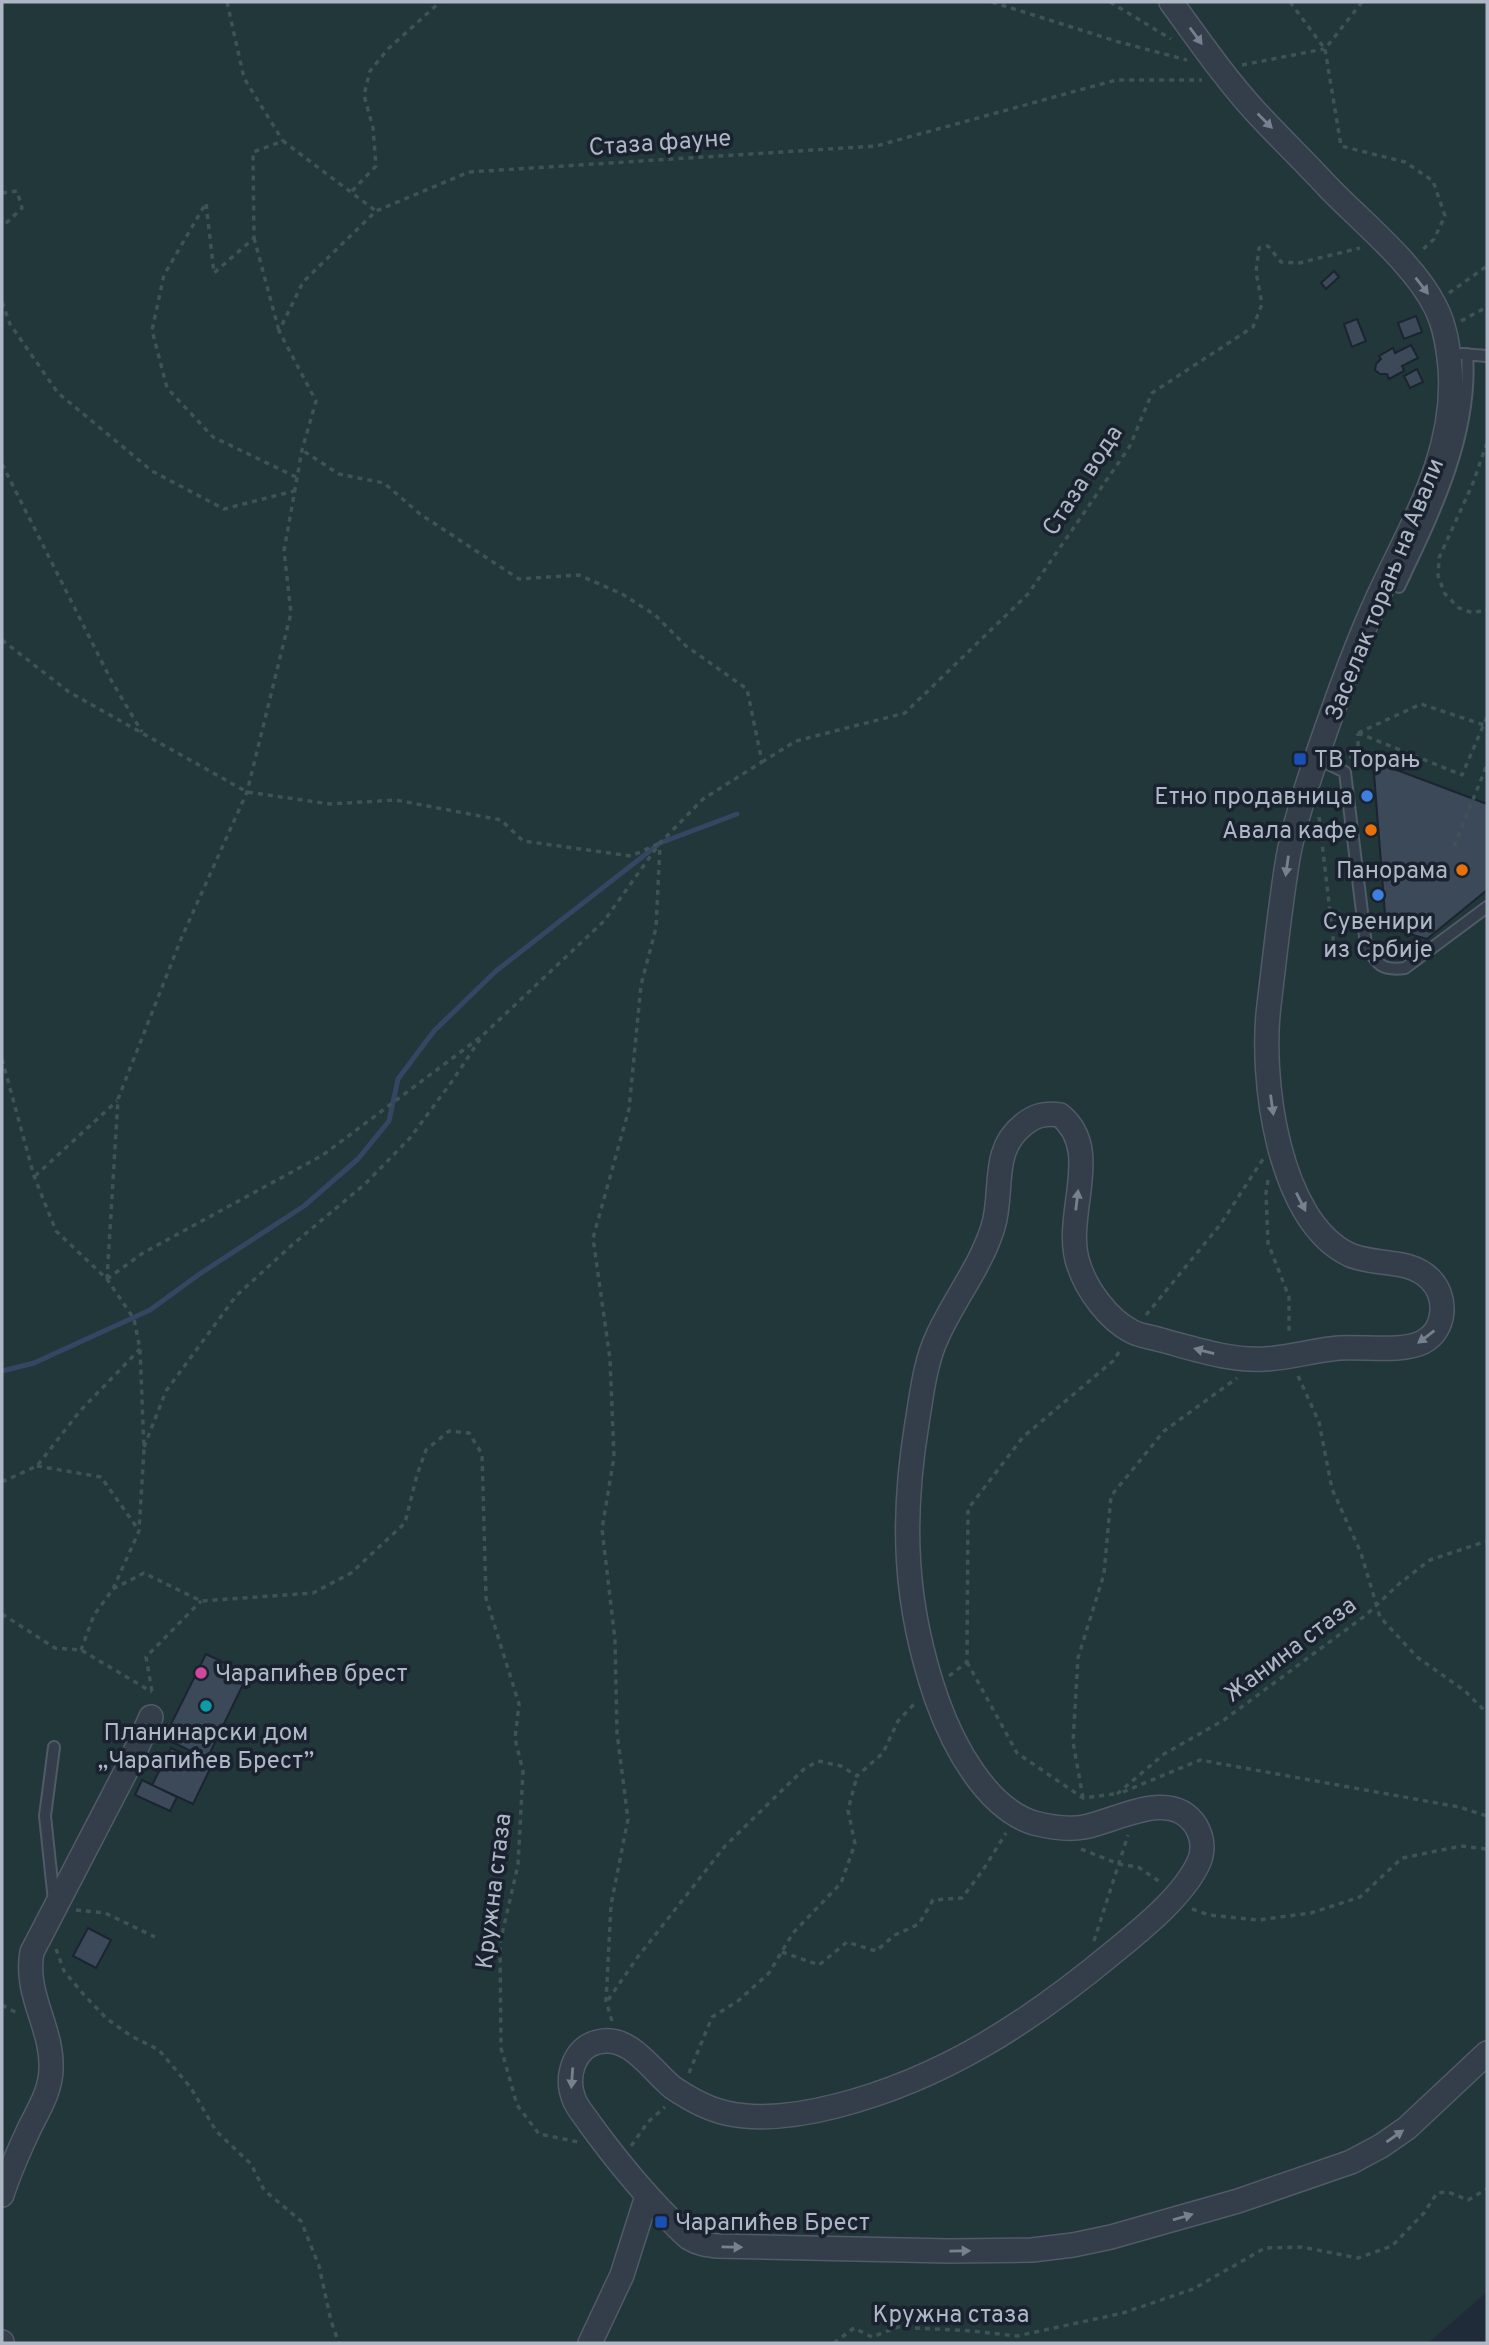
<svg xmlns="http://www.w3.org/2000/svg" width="1489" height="2345" font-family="Overpass,sans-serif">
<rect width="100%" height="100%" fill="#202b39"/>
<path fill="#22373a" d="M2,2H1487V2292L1428,2343H2Z"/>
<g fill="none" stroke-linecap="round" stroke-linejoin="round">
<path stroke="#334662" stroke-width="5" d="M2,1371L34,1363L150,1310L201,1273L304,1206L358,1159L389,1121L398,1079L434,1031L496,971L660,843L737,814"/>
</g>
<path fill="#3c4959" stroke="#1b2430" stroke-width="2" d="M1334,271L1339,277L1326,289L1321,283Z
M1416,316L1422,332L1404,339L1398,323Z
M1357,319L1366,341L1352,347L1344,324Z
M1411,345L1418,358L1402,366L1404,371L1389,379L1387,374H1380L1375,370L1376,364L1381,359L1379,356L1393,348L1395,353Z
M1417,369L1423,382L1410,388L1404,376Z
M1373,761L1487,804V890L1427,939L1386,927Z
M206,1654L248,1674L207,1759L164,1738Z
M171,1748L211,1767L193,1804L152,1785Z
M142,1780L177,1797L170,1811L135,1795Z
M88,1928L111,1940L96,1968L73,1956Z"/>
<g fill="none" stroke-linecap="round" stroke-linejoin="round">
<g stroke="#515a67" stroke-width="14">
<path id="service" d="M1462,354L1487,356
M1399,587C1433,515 1473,436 1467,354
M1316,758L1345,772L1366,945C1377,965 1382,971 1405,968L1487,907
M54,1901L45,1816L54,1747"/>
</g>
<g stroke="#515a67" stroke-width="26">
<path id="minor" d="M1171,2C1198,39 1224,77 1255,111C1279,137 1305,162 1329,188C1362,222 1414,264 1435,306C1445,325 1448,346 1450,367C1457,452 1412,523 1378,597C1355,647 1335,703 1317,756C1306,788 1294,824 1288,858C1280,906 1275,956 1269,1005C1260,1076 1277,1221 1350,1255C1376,1266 1409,1258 1430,1279C1448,1297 1446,1330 1423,1342C1402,1353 1362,1346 1339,1348C1314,1350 1290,1358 1265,1359C1230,1361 1195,1349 1161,1340C1152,1337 1139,1336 1131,1331C1108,1319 1087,1290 1079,1266C1061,1217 1105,1151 1060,1115C1045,1113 1035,1115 1023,1125C990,1151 1004,1192 993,1227C981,1266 955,1298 938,1335C925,1362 922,1393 917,1423C901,1521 904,1605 937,1700C953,1745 986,1808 1034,1823C1050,1827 1068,1830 1084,1827C1117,1821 1171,1787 1196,1826C1203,1838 1204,1852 1198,1864C1182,1897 1143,1928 1115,1951C1031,2021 943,2079 836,2106C801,2115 762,2121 726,2113C708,2109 688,2098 672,2087C651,2070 630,2034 598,2042C574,2047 565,2077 574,2099C577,2108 585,2116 590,2124C612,2154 635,2183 661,2210C670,2219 679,2230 689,2238C699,2244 707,2245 718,2246L949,2251L1032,2250L1073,2245L1111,2237L1238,2201L1351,2162L1381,2146L1407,2128L1487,2053
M2,2195C9,2172 19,2151 29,2129C38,2111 51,2090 51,2069C53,2028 24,1995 32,1952L126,1771L151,1717
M2,2342V2343
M590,2343L622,2275L647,2196"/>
</g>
<path stroke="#3d5355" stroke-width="3.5" stroke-dasharray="5 5" stroke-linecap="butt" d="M227,2L244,78L283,141
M992,2L1119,42L1187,60
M1110,2L1171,39
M1290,2L1325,49
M1362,2L1325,49L1341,146L1405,162L1433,181L1445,216L1434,239L1420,252
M1242,65L1324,49
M352,191L376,166L373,128L364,95L370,71L388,49L440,2
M2,193L17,191L22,208L2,227
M254,238L279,331
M1449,293L1487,266
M2,302L10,324L58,393L152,471L224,509L294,491
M1461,321L1487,307
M1487,443L1473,483L1439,558L1438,576L1445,594L1459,608L1473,613L1487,609
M2,464L111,680L142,732
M296,477L213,437L167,388L152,330L164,275L206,203L214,273L254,238L253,152L283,141L376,211
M2,640L69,692L247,792L330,804L396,800L501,820L523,841L631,856L658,844
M1358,733L1462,775L1487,717
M1358,733L1421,704L1484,725
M1349,757H1358V733
M762,762L796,741L905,713L1028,594L1130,446L1152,393L1253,327L1262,304L1256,272L1259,248L1268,246L1281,262L1299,263L1360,248
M1319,817L1334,946L1354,945
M1454,846L1487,765
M2,1059L34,1176L56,1231L107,1279L134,1319L140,1349L144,1449L139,1531L113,1589L94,1615L81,1650
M35,1176L117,1101
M1268,1180L1266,1193L1268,1243L1289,1297V1335
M107,1279L118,1099L181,939L247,792L291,613L284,551L302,450L316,401L279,331L303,282L376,211L469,172L876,146L1116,80H1202
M107,1279L143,1253L323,1155L482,1036L604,921L660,843L703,799L762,762L747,689L686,646L655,615L622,594L579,575L519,579L420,514L384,483L339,474L302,450
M1146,1315L1220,1225L1263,1159
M1298,1376L1319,1422L1332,1489L1361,1553L1380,1617L1417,1657L1465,1691L1487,1713
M144,1447L166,1391L236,1296L292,1245L365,1184L410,1138L453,1080L480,1039
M37,1466L101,1477L138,1529
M2,1482L37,1466L80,1411L140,1349
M113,1589L144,1573L201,1601L313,1593L351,1573L405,1523L417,1475L426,1450L449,1431L469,1433L482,1454L486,1598L519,1704L515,1739L523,1771L518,1865L500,1943L501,2048L517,2105L539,2134L578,2142
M2,1614L55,1648L81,1650L152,1692
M967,1662L1017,1753L1083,1798L1114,1794
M949,1676L967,1662L968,1509L1023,1437L1113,1361L1121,1349
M152,1691L146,1657L201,1601
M1123,1792L1200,1760L1459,1807L1487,1816
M1117,1794L1164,1754L1224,1720L1320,1649L1366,1615L1400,1583L1430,1560L1487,1541
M1083,1798L1073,1742L1078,1658L1104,1574L1111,1496L1164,1431L1237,1378
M1081,1849L1119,1864L1138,1867L1160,1882
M1192,1909L1209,1915L1258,1920L1311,1913L1360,1897L1402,1858L1461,1846L1487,1849
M76,1910L105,1913L155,1937
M1094,1941L1128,1835
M56,1949L64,1971L85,1996L106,2018L131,2036L159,2050L191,2088L216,2131L251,2164L264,2190L301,2221L319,2266L331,2321L339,2343
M782,1952L819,1965L847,1942L876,1951L895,1935L919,1924L933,1900L962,1898L983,1870L1006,1833
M608,2000L637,1958L725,1846L804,1769L818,1761L841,1766L857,1776L883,1753L898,1721L916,1702
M2,2005L19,2014
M612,2021L606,2001L611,1905L628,1819L617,1733L615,1640L602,1529L614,1457L610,1359L593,1238L629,1109L641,985L656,928L660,845
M689,2073L712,2017L738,2001L769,1973L793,1933L841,1883L855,1844L848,1810L857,1776
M631,2146L648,2122L665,2107
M834,2343L854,2328L872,2337L898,2327L972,2331L1017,2336L1123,2313L1193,2289L1265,2248L1302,2247L1358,2258L1392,2246L1424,2213L1437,2193L1448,2192L1468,2200L1487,2189"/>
<use href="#service" stroke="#343d4a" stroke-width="10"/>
<use href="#minor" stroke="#343d4a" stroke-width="23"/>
</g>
<defs><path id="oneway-solid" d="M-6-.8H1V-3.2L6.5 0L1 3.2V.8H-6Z" transform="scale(1.75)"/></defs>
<g fill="#77808e">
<use href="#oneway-solid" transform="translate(1196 36) rotate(54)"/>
<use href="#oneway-solid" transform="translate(1265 121) rotate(45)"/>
<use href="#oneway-solid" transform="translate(1422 286) rotate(52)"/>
<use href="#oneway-solid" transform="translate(1287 866) rotate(98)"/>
<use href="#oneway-solid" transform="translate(1272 1105) rotate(82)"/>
<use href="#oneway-solid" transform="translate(1077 1200) rotate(-83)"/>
<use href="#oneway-solid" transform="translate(1301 1202) rotate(63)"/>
<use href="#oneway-solid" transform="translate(1426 1337) rotate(143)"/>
<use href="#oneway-solid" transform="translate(1204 1351) rotate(-165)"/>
<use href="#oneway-solid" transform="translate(572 2078) rotate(94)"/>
<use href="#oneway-solid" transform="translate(1395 2136) rotate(-35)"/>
<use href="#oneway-solid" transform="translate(1183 2217) rotate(-16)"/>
<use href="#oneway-solid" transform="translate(732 2247) rotate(1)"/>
<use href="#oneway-solid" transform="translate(960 2251) rotate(-1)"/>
</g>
<g fill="#1a4fb4" stroke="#19222e" stroke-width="2.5">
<rect x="1293" y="752" width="14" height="14" rx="3.5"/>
<rect x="654" y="2215" width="14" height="14" rx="3.5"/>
</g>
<g fill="#3f7fe0" stroke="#19222e" stroke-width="2.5">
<circle cx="1367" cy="796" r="7"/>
<circle cx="1378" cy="895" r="7"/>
</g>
<g fill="#e8710a" stroke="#19222e" stroke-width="2.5">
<circle cx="1371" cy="830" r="7"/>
<circle cx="1462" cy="870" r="7"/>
</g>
<circle fill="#d1479c" stroke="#19222e" stroke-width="2.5" cx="201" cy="1673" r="7"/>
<circle fill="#0f9aa8" stroke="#19222e" stroke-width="2.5" cx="206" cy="1706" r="7"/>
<g text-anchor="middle" stroke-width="7" stroke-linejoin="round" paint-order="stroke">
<g font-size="24" fill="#aeb7c6" stroke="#19222e">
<text transform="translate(660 142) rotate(-4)" y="8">Стаза фауне</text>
<text transform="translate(1082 480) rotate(-57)" y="8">Стаза вода</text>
<text transform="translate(1384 589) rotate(-68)" y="8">Заселак торањ на Авали</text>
<text transform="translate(1290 1649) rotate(-37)" y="8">Жанина стаза</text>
<text transform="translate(493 1891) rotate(-83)" y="8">Кружна стаза</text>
<text x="951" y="2322">Кружна стаза</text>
</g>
<g font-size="24" fill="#aeb7c6" stroke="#19222e" text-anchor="start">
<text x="1314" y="767">ТВ Торањ</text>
<text x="1353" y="804" text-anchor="end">Етно продавница</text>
<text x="1357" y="838" text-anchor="end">Авала кафе</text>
<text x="1448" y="878" text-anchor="end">Панорама</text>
<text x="1378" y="929" text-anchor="middle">Сувенири<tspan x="1378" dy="28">из Србије</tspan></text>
<text x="215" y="1681">Чарапићев брест</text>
<text x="206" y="1740" text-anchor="middle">Планинарски дом<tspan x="206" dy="28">„Чарапићев Брест”</tspan></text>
<text x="675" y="2230">Чарапићев Брест</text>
</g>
</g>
<rect width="1489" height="2345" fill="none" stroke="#aeb7c6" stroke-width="7"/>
</svg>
